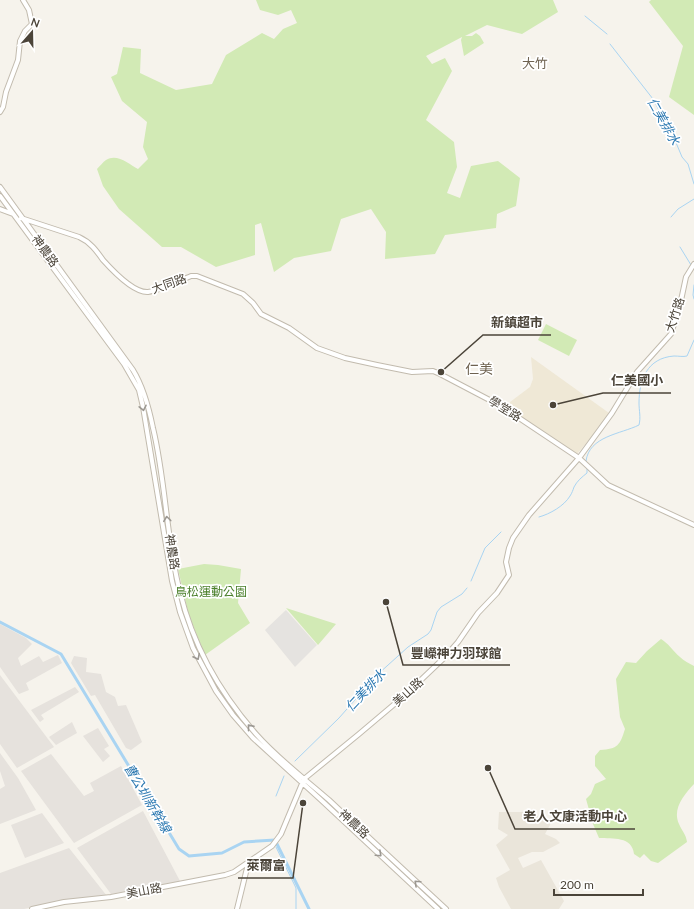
<svg xmlns="http://www.w3.org/2000/svg" width="694" height="909" font-family="Lato,'Noto Sans TC',sans-serif">
<rect width="100%" height="100%" fill="#f6f3ec"/>
<path fill="#eae5da" d="M499,812H530L551,823L545,834L556,839L560,843L543,852H532L518,858L523,868L541,860L564,901L559,909H511L499,887L496,878L510,870L496,845L508,835L498,829Z"/>
<path fill="#e6e2dd" d="M0,624L26,638L32,644L18,658L21,666L39,656L43,662L58,655L62,663L26,683L29,690L19,694L0,667Z
M74,656L87,658L86,672L101,674L106,692L115,697L118,706L126,705L142,742L131,750L126,748L95,695L91,696L71,663Z
M0,675L54,747L17,768L0,744Z
M75,687L79,692L41,715L44,719L40,722L31,710Z
M72,722L77,733L56,745L49,737Z
M98,728L109,746L104,749L110,756L103,762L83,736Z
M0,753L18,778L36,810L0,824V789L5,786L0,771Z
M51,754L84,796L94,791L90,783L121,766L142,805L74,843L21,771Z
M143,811L180,881L111,894L77,848Z
M42,813L64,843L25,858L11,825Z
M69,848L107,896L65,901L24,909H0V873Z"/>
<path fill="#efe8d6" d="M531,357L609,413L594,434L577,454L508,408L510,402L530,387L533,379Z"/>
<path fill="#d2eab5" d="M256,0H553L558,12L522,34L487,25L465,36H472L476,33L480,36L484,43L464,56L461,40L462,37L426,56L432,64L445,58L452,71L426,120L454,142L457,167L447,193L460,198L471,166L498,161L520,178L516,206L497,214L496,228L445,235L435,254L385,259L386,232L371,209L341,219L331,251L294,258L274,272L261,223L255,225V255L216,267L181,247H162L119,209L103,186L97,169C100,166 103,162 106,160C117,153 129,164 138,169L148,159L143,147L147,122L122,101L111,77L117,74L123,47L141,49L140,73L176,90L212,84L226,55L262,33L274,39L283,29L297,23L291,10L278,15L260,10Z
M651,0H694V115L669,97L683,46L649,2Z
M546,324L577,340L569,356L538,340Z
M204,564L218,565L241,569L238,603L250,623L205,655L189,616L178,569Z
M286,608L336,624L318,645Z
M661,639C668,643 673,651 680,657C684,661 689,663 694,666V784C684,795 672,809 679,824C682,831 686,834 687,842L658,863L651,861L644,854L640,858L634,854C632,836 613,839 599,838L593,824L586,799L591,794L595,784L606,779L595,766V756L600,750C618,749 620,745 625,729L620,717L616,679L626,662L636,663L647,651Z"/>
<path fill="#e5e3e0" d="M286,610L317,645L295,667L265,630Z"/>
<g fill="none" stroke-linecap="round" stroke-linejoin="round">
<path stroke="#a9d4f2" stroke-width="1" d="M585,16L607,34
M610,44L653,99L663,118L666,128L677,145L682,157L688,164L694,184
M671,217L678,209L694,199
M680,247L691,265
M694,285L693,295L694,299
M586,461C589,436 621,434 639,425C641,417 639,411 639,403C639,380 647,358 674,356C679,356 683,357 687,356L694,340
M539,517C550,514 564,506 570,496C572,493 573,490 574,487C577,481 582,477 587,473V469
M471,581L485,548L501,532
M295,761L339,718L377,675L408,647L428,634L431,630L437,612L441,607L462,594L467,588
M276,796L284,776
M276,847L296,888V909"/>
<path stroke="#a9d4f2" stroke-width="3" d="M0,622L61,654L179,849L189,856L222,853L244,842L275,840L309,909"/>
<g stroke="#c2bbae" stroke-width="6">
<path id="minor" d="M0,112L3,107L6,92L18,60L20,41L25,31L32,24L29,10L23,0
M0,187L133,370C144,388 149,408 153,428C166,482 166,539 180,592C193,646 220,693 256,734C278,759 305,779 329,800C368,837 407,873 446,909
M0,196L124,364L139,390L143,407L172,581L180,612L193,648L216,691L233,715L253,738L320,799L438,909
M0,209L13,214
M21,218L79,237C90,242 96,250 103,260C112,270 133,293 148,292C161,290 179,281 191,276H197L243,294L253,303L261,314L289,328L317,348L345,358L377,365L412,372L433,371L440,374L501,406L579,458L608,485L694,525
M32,909L64,902L111,897L225,875L234,872L272,846L281,834L304,779L359,734L404,696L444,658L458,642L478,613L497,593L509,575L506,562L509,548L513,538L529,515L579,458L612,413L637,372L671,334L680,305L686,277L694,264
M237,909L248,864"/>
</g>
<use href="#minor" stroke="#fff" stroke-width="4"/>
</g>
<defs><path id="oneway-chevron" d="M-2-3.5L2.5 0L-2 3.5" fill="none" stroke-width="1.6" stroke-linecap="round" stroke-linejoin="round"/></defs>
<g stroke="#9c9892">
<use href="#oneway-chevron" transform="translate(143 408) rotate(78)"/>
<use href="#oneway-chevron" transform="translate(167 519) rotate(-97)"/>
<use href="#oneway-chevron" transform="translate(197 657) rotate(64)"/>
<use href="#oneway-chevron" transform="translate(250 727) rotate(-129)"/>
<use href="#oneway-chevron" transform="translate(379 854) rotate(43)"/>
<use href="#oneway-chevron" transform="translate(417 883) rotate(-137)"/>
</g>
<g text-anchor="middle" stroke-width="3.5" stroke-linejoin="round" paint-order="stroke">
<g font-size="12" fill="#4b4439" stroke="#fff">
<text transform="translate(45 251) rotate(54)" y="4">神農路</text>
<text transform="translate(169 284) rotate(-19)" y="4">大同路</text>
<text transform="translate(675 315) rotate(-72)" y="4">大竹路</text>
<text transform="translate(505 409) rotate(32)" y="4">學堂路</text>
<text transform="translate(172 552) rotate(81)" y="4">神農路</text>
<text transform="translate(408 692) rotate(-42)" y="4">美山路</text>
<text transform="translate(354 824) rotate(43)" y="4">神農路</text>
<text transform="translate(144 891) rotate(-11)" y="4">美山路</text>
</g>
<g font-size="12" fill="#4a7f2a" stroke="#fff">
<text x="211" y="596">鳥松運動公園</text>
</g>
<g font-size="13" fill="#6e6250" stroke="#fff">
<text x="535" y="68">大竹</text>
</g>
<g font-size="13" font-style="italic" fill="#2e7ab2" stroke="#fff">
<text transform="translate(664 121) rotate(61)" y="5">仁美排水</text>
<text transform="translate(365 690) rotate(-47)" y="5">仁美排水</text>
<text transform="translate(148 798) rotate(59)" y="5">曹公圳新幹線</text>
</g>
<g font-size="14" fill="#6e6250" stroke="#fff">
<text x="479" y="374">仁美</text>
</g>
</g>
<path fill="none" stroke="#4b4439" stroke-width="1.5" d="M441 372L483 335H551M553 405L603 393H671M386 602L403 665H510M488 768L515 829H635M303 803L293 878H238"/>
<g fill="#4b4439" stroke="#fff" stroke-width="1.5">
<circle cx="441" cy="372" r="4"/>
<circle cx="553" cy="405" r="4"/>
<circle cx="386" cy="602" r="4"/>
<circle cx="488" cy="768" r="4"/>
<circle cx="303" cy="803" r="4"/>
</g>
<g font-size="13" text-anchor="middle" font-weight="bold" fill="#4b4439" stroke="#fff" stroke-width="3.5" stroke-linejoin="round" paint-order="stroke">
<text x="517" y="327">新鎮超市</text>
<text x="637" y="385">仁美國小</text>
<text x="456" y="658">豐嶸神力羽球館</text>
<text x="575" y="821">老人文康活動中心</text>
<text x="266" y="870">萊爾富</text>
</g>
<g transform="translate(32 32) rotate(20)" stroke="#ffffff" stroke-width="3" paint-order="stroke">
<path d="M0-3L7 15L0 10L-7 15Z" fill="#4b4439"/>
<text y="-6" font-size="11" font-weight="bold" text-anchor="middle" fill="#4b4439">N</text>
</g>
<path d="M554 889v6h89v-6" fill="none" stroke="#4b4439" stroke-width="2"/>
<text x="560" y="889" font-size="12" fill="#4b4439" stroke="#ffffff" stroke-width="3" paint-order="stroke">200 m</text>
</svg>
